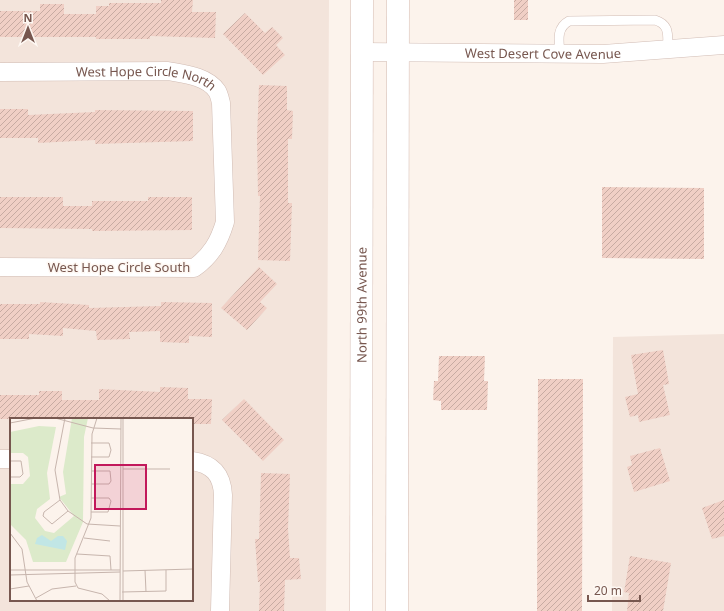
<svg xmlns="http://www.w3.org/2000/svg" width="724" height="611" font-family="'Noto Sans',sans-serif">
<defs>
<pattern id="building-hatch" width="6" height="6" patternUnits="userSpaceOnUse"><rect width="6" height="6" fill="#f0cfc5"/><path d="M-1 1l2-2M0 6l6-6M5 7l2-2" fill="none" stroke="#c7aba2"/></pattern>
</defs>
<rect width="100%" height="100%" fill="#fcf3ec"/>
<path fill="#f3e4db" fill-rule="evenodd" d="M0,0H329L326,611H0ZM11,419H192V600H11Z
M724,334V611H612L613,337Z"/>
<path fill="url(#building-hatch)" d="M161,0H193L192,12H216L215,38L150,36V39H96V37H0V11H40V4H64V14H96V6H109V3H161Z
M514,0H528V20H514Z
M245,13L265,33L272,27L283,38L276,45L285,55L263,75L223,34Z
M259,85L287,86V110L293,111L292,139H288V203H292L290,261L258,260L260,196H258L257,138Z
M0,109H28V115L95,112V110L193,111V141L95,144V140L38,143V138H0Z
M602,187L704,188V259L602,258Z
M0,197H63V206H92V201H148V197H192V230L92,231V229L0,228Z
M259,267L277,284L260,302L267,308L247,330L221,308Z
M40,302L89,305V308L161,306V302L212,303V337L189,336V343L160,342V331L129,332L130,339L97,340L96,331L63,328V336L29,334V339H0V304H40Z
M663,350L669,384L663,385L670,415L639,422L638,415L630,417L625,397L638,394L631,355Z
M439,356H485L484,381H488L487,410H441V401L433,400L434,381H438Z
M538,379H583L582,611H537Z
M160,387L188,388V399H212L211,424H192V419H0V395H39V391H62V400H99V389L160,392Z
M244,399L284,440L263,461L222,420Z
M660,448L670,481L634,492L627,467L632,465L630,456Z
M261,473L290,474L288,529L290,558H299L301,579L285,580L284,611H259L260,582H258L255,539H259Z
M724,500V536L712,539L702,508Z
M630,556L671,563L663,611H627L629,593L624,592Z"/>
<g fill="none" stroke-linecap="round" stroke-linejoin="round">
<g stroke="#d1bcb4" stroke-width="10">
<path id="service" d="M560,54C559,41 556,28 569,21L655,20C671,25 667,36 668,49"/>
</g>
<g stroke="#d1bcb4" stroke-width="19">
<g id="minor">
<path id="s1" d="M362,52L603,54L724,45"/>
<path id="s2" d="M0,72L168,71C184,74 207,76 217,91C219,94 220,99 221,103L225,222C219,242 211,256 194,268L0,267"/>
<path d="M0,459H11"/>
<path d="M192,461C213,464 222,475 223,495L220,611"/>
</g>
</g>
<g stroke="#d4bbb1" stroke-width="23">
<g id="secondary">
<path id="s3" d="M361,611L362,0"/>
<path d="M397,611L398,0"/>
</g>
</g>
<use href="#service" stroke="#fff" stroke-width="9"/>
<use href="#minor" stroke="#fff" stroke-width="18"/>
<use href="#secondary" stroke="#fff" stroke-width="22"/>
</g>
<g text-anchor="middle" stroke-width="3" stroke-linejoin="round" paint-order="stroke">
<g font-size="13" fill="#77574f" stroke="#fef8f3">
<text dy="5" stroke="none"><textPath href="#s1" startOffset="181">West Desert Cove Avenue</textPath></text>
<text dy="5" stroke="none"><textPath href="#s2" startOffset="147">West Hope Circle North</textPath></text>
<text x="119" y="272">West Hope Circle South</text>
<text dy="5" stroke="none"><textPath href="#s3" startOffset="306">North 99th Avenue</textPath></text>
</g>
</g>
<g transform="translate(10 418)">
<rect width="183" height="183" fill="#fcf3ec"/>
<path d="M62,0H78L74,19L73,104L56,144H23L16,122L0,106V66H13L20,58L18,39L13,35H0V14L29,8L46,9L37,55L40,81L27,91L25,100L35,113L44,115L64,98L49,79L56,76L53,54Z" fill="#dceaca"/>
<path d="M32,117L41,123L48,118H53L57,123L55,132L25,126L27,120Z" fill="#c1e6e5"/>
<path fill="none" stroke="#c7b5ad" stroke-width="1" d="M45,0L83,10L111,11M55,0L45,52L50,82L58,93L77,106L110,108M87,0L82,16L81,100L65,140V164L68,170L92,176L100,183M0,5L26,0M81,39H99L101,32L99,25H81M0,43H11L13,56L10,59H0M113,51H160M81,53H100L101,63L99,66H81M50,82L34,94L33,98L42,106L58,93M81,94H98L101,83L99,80H81M0,115L12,131L17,164L27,183M74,120L100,123M67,136L100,138L101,152M0,152H110M135,152L136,174M113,153L183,151M0,157L110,154M0,171L19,168M112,174L156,173V152M26,180L42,171L66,168M110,183L111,0M113,183V0"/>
<path fill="#c2185b" fill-opacity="0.15" stroke="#c2185b" stroke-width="2" d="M85,47H136V91H85Z"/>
<rect width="183" height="183" fill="none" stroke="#77574f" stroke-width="2"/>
</g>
<g transform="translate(28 28)" stroke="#fef8f3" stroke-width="3" paint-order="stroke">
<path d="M0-3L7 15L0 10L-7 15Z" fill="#77574f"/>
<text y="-6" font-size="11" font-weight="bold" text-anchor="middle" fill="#77574f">N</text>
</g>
<path d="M588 595v6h52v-6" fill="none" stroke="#77574f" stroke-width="2"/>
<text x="594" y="595" font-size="12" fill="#77574f" stroke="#fef8f3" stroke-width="3" paint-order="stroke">20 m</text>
</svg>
